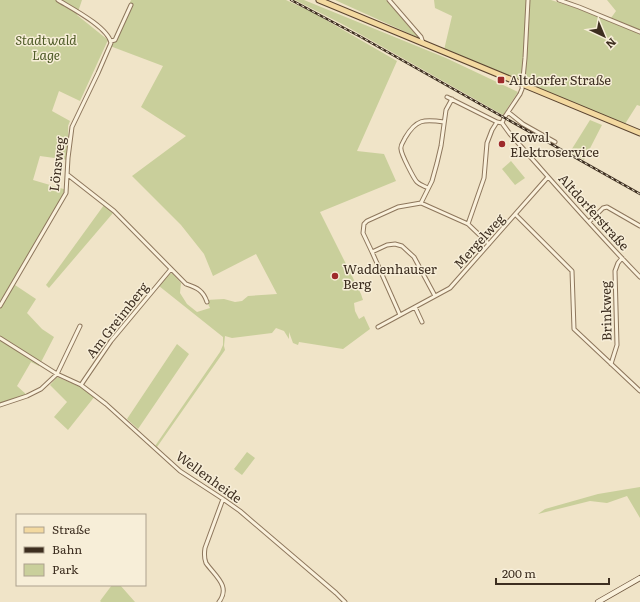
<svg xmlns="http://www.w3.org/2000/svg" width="640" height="602" font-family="Literata,serif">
<rect width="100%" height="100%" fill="#f0e4c8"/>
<path fill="#c9cf9b" d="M0,0H82L77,15L108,40L80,101L59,91L52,111L70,121L68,126L69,160L40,156L33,180L67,190L65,196L12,282L15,285L36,299L27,313L42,329L54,337L39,366L31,362L17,386L27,395L0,403V307L10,286L0,301Z
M131,0H286L312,12L397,61L357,151L384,154L396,181L320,212L361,294L363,300L354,303L355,311L359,319L364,316L370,329L343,349L299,342L298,345L293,343L289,332V339L284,331L276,328L272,333L232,338L225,336L224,346L225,350L157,447L155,446L220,352L223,345V337L159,286L170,274L172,273L181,283L180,293L187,304L197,312L210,308L206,300L224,299L235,302L242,301L248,296L277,294L256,254L213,276L204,254L181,225L132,176L186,136L141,107L163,66L110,46Z
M295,0H304L446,58L518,92L503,115L344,25Z
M335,0H386L419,38Z
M434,0H551L576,8L640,34V106L637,105L625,124L444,50L452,16L435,8Z
M607,0H640V31L611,18L616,11Z
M590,120L602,125L584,160L570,152Z
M511,161L525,178L515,185L502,169Z
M104,205L113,213L49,288L46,285Z
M177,344L189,354L138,429L127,419Z
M57,377L83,388L95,396L68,430L54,417L67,402L50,385Z
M247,452L255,458L242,475L234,469Z
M640,487V518L627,496L607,503L590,501L538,514L545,509L598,494Z
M112,585H120L135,602H101L100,601Z"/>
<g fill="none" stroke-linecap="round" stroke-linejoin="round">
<g stroke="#8d765c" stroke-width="5">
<path id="street" d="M389,0L421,37L423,43
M559,0L579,7L640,32
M111,41L115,40L131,5
M447,97L497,122L502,123L510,134C553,182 595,231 640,277
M508,112L523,124L555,142
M502,123L504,118L520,94L522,89L525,58L528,0
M68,175L114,211L186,284C197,288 203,290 207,302
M428,188C424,186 420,185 417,182C414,179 401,154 401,149C400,145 404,141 405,138C416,119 424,119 444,122
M421,203L432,181L437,163L441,146L446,110L452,99
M516,215L572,271L574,329L640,391
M589,222L603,208L607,207L640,226
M468,224L484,178L487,143L492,130L497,122
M372,252L387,245L395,244L402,246L414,257L435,296
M0,306L66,193L68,158L72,127L98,73L111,43C108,27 71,8 58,0
M415,307L422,322
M400,315L372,252L363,233L364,224L367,221L398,207L421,203L468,224L489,244
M378,327L450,288L548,177
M0,338L57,374L81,385L106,404L180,471L223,499L240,511L336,593L345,602
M611,364L617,345L615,271L618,263L622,258
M81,385L85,379L111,341L171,269
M0,405L27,396L41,389L57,374L80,326
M219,602C231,586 215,576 206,563C204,558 204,554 205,548L223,499"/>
</g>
<g stroke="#6f573f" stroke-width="6">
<path id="secondary" d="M598,602L640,578"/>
</g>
<g stroke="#5b4430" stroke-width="7">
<path id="primary" d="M319,0L640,133"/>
</g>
<use href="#street" stroke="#faf1dc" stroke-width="3"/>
<use href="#secondary" stroke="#faf1dc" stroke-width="4.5"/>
<use href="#primary" stroke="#f3d9a0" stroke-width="5"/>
<g stroke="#3d2e20" stroke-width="2.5">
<path id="rail" d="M291,0L361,37L640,194"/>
</g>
<use href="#rail" stroke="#f7eed8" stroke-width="1" stroke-dasharray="3" stroke-linecap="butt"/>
</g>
<g fill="#9e2a2b" stroke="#f7eed8" stroke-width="1.5">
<rect x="497" y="76" width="8" height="8" rx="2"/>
<circle cx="502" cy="144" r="4"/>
<circle cx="335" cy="276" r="4"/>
</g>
<g text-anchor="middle" stroke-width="3" stroke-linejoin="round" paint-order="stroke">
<g font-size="13" font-style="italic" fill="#4d5a26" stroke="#f7eed8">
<text x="46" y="45">Stadtwald<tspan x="46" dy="15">Lage</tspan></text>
</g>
<g font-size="13" fill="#3d2e20" stroke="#f7eed8" text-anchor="start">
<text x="509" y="85">Altdorfer Straße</text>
<text x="510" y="142">Kowal<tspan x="510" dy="15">Elektroservice</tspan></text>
<text x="343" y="274">Waddenhauser<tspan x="343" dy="15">Berg</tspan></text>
</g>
<g font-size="13" fill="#3d2e20" stroke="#f7eed8">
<text transform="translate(57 164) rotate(-83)" y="5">Lönsweg</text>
<text transform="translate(594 212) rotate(48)" y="5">Altdorferstraße</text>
<text transform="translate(479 241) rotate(-48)" y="5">Mergelweg</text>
<text transform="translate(606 311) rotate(-91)" y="5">Brinkweg</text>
<text transform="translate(117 320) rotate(-52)" y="5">Am Greimberg</text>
<text transform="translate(209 477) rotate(36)" y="5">Wellenheide</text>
</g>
</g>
<rect x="16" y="514" width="130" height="72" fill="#f7eed8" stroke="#ada18e"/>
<rect x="24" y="527" width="20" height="6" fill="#f3d9a0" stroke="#ada18e"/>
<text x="52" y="534" font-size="12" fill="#3d2e20">Straße</text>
<rect x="24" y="547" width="20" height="6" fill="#3d2e20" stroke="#ada18e"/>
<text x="52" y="554" font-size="12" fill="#3d2e20">Bahn</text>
<rect x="24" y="564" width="20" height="12" fill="#c9cf9b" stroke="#ada18e"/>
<text x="52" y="574" font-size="12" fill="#3d2e20">Park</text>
<g transform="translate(604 36) rotate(136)" stroke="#f7eed8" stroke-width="3" paint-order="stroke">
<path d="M0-3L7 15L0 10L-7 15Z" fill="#3d2e20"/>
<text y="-6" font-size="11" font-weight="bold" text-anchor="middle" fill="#3d2e20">N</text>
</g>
<path d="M496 578v6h113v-6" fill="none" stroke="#3d2e20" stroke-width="2"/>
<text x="502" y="578" font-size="12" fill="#3d2e20" stroke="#f7eed8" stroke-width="3" paint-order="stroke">200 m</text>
</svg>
